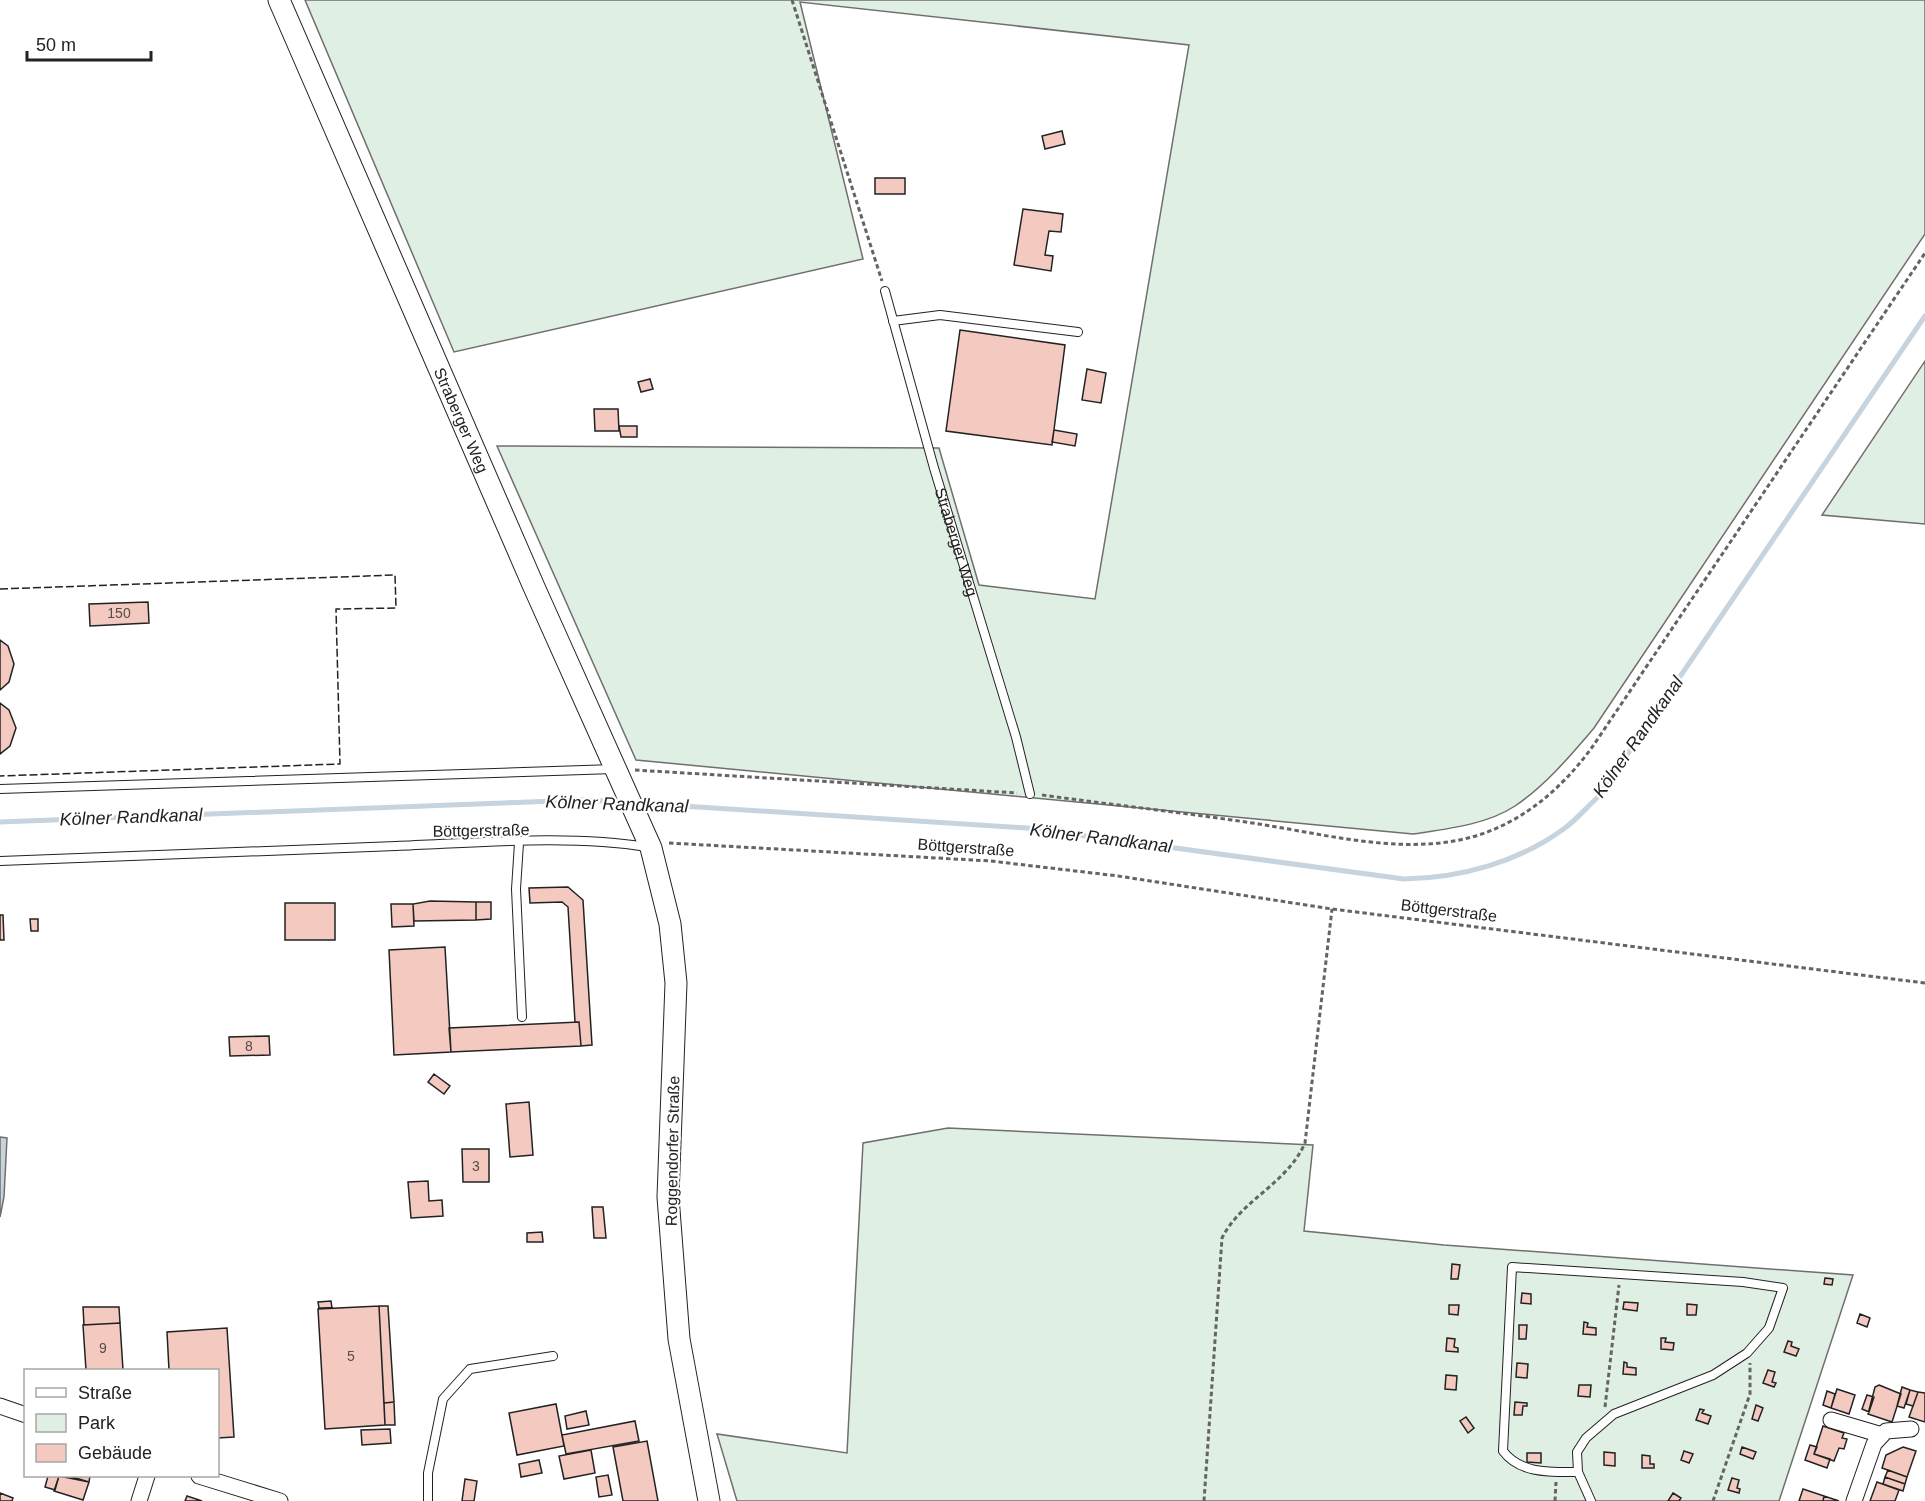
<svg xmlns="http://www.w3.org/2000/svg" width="1925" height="1501" font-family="Helvetica,sans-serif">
<rect width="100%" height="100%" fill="#fff"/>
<path fill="#e0efe3" stroke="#6f6f6f" stroke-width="1.5" d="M305,0H1925V234L1594,728C1570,756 1546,785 1515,806C1486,825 1446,829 1413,834L636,760L497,446L939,448L979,585L1095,599L1189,45L800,2L863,259L454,352Z
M1925,361V524L1822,515Z
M948,1128L1313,1145L1304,1231L1444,1245L1853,1275L1779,1501H737L717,1434L847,1453L863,1143Z"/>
<path fill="#c7d3dd" stroke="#6f6f6f" stroke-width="1.5" d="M0,1137L7,1138L4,1197L0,1217Z"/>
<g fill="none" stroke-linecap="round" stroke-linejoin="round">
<path stroke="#c7d3dd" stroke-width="5" d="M636,803L1027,828L1404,879C1461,878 1519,862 1565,828C1577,819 1588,806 1599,796L1925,316
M0,822L584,800L624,802"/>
</g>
<path fill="#f3c9c0" stroke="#222" stroke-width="1.5" d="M1062,131L1065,144L1045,149L1042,136Z
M875,178H905V194H875Z
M1023,209L1063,214L1061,232L1049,231L1045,255L1053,256L1051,271L1014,265Z
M960,330L1065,345L1052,445L946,431Z
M1087,369L1106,373L1101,403L1082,400Z
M650,379L653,389L641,392L638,382Z
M594,409H618L619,431H595Z
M619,426H637V437H621Z
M1054,430L1077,434L1075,446L1052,442Z
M148,602L149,623L90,626L89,604Z
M0,640L8,646L14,664L9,682L0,690Z
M0,703L9,710L16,728L10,746L0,754Z
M568,887L583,900L592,1045L581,1046L579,1022H575L568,907L562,902L530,903L529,888Z
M430,901L476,902V920L414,921L413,904Z
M476,902H491V919L476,920Z
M285,903H335V940H285Z
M391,904H413L414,926L392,927Z
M0,915H3L4,940H0Z
M30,919H38V931H31Z
M445,947L451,1052L394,1055L389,950Z
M579,1022L581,1046L451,1052L449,1028Z
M269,1036L270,1055L230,1056L229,1037Z
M434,1074L450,1086L444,1094L428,1082Z
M529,1102L533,1155L510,1157L506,1104Z
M462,1149H489V1182H463Z
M428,1181L429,1201L442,1200L443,1216L411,1218L408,1182Z
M592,1207H603L606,1238H594Z
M542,1232L543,1242H527V1233Z
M1452,1264L1460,1265L1458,1279H1451Z
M1825,1278L1833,1279L1832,1285L1824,1284Z
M1522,1293L1531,1294V1304L1521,1303Z
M331,1301L332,1308H319L318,1302Z
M1624,1302L1638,1303L1637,1311L1623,1309Z
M1687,1304L1697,1305L1696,1315H1687Z
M1449,1305H1459L1458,1315L1449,1314Z
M379,1306L385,1425L325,1429L318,1309Z
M379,1306H388L394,1402L384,1403Z
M83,1307H119L120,1323L84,1325Z
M1860,1314L1870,1318L1867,1327L1857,1323Z
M1584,1322L1588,1323L1587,1327L1596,1328V1335L1583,1334Z
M120,1323L123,1370H86L83,1325Z
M1519,1325H1527L1526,1339H1519Z
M227,1328L234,1437L218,1438V1370H169L167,1332Z
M1447,1338L1455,1339L1454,1347L1458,1348V1352L1446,1351Z
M1661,1338H1666L1665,1342L1674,1343L1673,1350L1661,1349Z
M1788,1341L1792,1342L1791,1346L1799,1349L1796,1356L1784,1352Z
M1624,1362L1627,1363V1367L1636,1368V1375L1623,1374Z
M1517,1363L1528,1364L1527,1378L1516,1377Z
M1768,1370L1775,1372L1772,1382L1776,1383L1774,1387L1763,1383Z
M1446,1375L1457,1376L1456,1390L1445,1389Z
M1579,1385H1591L1590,1397L1578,1396Z
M1879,1385L1901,1394L1892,1422L1868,1414L1875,1387Z
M1902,1387L1910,1390L1904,1408L1897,1406Z
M1837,1389L1855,1395L1849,1414L1831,1408Z
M1910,1390L1918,1392L1913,1406L1906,1404Z
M1827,1391L1835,1394L1831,1408L1823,1405Z
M1918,1392L1925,1393V1422L1909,1417Z
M1867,1395L1874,1397L1869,1412L1862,1409Z
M394,1402L395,1425H385L384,1403Z
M1515,1402L1527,1403V1406H1523L1522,1415H1514Z
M556,1404L564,1446L517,1455L509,1413Z
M1756,1405L1763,1408L1758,1421L1752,1419Z
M1700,1409L1704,1410L1702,1413L1711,1416L1708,1424L1696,1420Z
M586,1411L589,1425L567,1429L565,1416Z
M1466,1417L1474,1428L1468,1433L1460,1421Z
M635,1421L639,1441L566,1454L562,1435Z
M1823,1426L1844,1433L1842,1438L1847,1439L1844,1449L1839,1448L1834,1461L1814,1454Z
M390,1429L391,1443L362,1445L361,1430Z
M647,1441L658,1501H623L613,1447Z
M1810,1445L1817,1447L1814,1454L1830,1459L1827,1468L1805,1460Z
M1742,1447L1756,1452L1753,1459L1740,1454Z
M1903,1447L1916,1451L1907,1477L1882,1468L1886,1455Z
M591,1450L595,1473L564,1479L559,1456Z
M1684,1451L1693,1454L1689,1463L1681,1460Z
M1604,1452L1615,1453V1466L1604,1465Z
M1527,1453H1541V1463L1527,1462Z
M1642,1455L1650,1456V1464H1654V1468H1642Z
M539,1460L542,1473L521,1477L519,1464Z
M1888,1470L1907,1477L1905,1484L1885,1477Z
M608,1475L612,1495L599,1497L596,1477Z
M48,1476H59L55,1490L45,1487Z
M59,1476L89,1482L83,1500L54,1491Z
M69,1476H90L89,1482Z
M1885,1477L1905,1484L1903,1491L1883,1484Z
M1732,1478L1739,1480L1737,1488L1740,1489L1739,1493L1728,1490Z
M465,1479L477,1481L474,1501H462Z
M1877,1482L1899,1490L1895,1501H1870Z
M1803,1489L1824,1496L1823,1501H1799Z
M0,1493L13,1498L12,1501H0Z
M1673,1493L1681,1498L1679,1501H1668Z
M187,1496L202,1501H185Z
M1824,1496L1839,1501H1823Z"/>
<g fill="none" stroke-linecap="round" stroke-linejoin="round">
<g stroke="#222" stroke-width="10">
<g id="lane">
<path id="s1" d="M885,291L934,468L1016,737L1030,794"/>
<path d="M893,321L940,315L1078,332"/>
<path d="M0,789L614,769"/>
<path d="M519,843L516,889L522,1017"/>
<path d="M0,861C132,856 264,851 396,846C474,843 571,834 647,847"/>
<path d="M1578,1472C1551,1472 1520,1474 1503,1451L1512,1267L1743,1282L1783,1288L1769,1328L1747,1353L1713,1375L1614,1414L1586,1438L1577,1452L1578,1472L1591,1501"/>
<path d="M428,1501V1473L443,1399L470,1369L553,1356"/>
</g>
</g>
<g stroke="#222" stroke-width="17">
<path id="street" d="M0,1406L26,1415
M1831,1420L1882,1435
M199,1476L280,1501
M139,1501L147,1476
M1854,1501L1874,1444L1886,1431L1911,1429"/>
</g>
<g stroke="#222" stroke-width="23">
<g id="secondary">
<path id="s2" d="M279,0L534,587L651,848L670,924L676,983L668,1197L679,1339L709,1501"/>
</g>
</g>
<path stroke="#646464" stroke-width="3" stroke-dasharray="4.5 3" stroke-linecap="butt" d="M792,0L882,281
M635,770L1017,793
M1042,795C1114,805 1187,813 1259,824C1322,834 1391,852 1454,841C1513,831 1559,793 1593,746L1925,253
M669,843L991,861L1118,876L1332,909L1925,983
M1605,1407L1619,1285
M1204,1501L1222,1238C1241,1200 1287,1184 1305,1143L1332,909
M1555,1501L1556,1482
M1713,1501L1750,1394V1363"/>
<use href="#lane" stroke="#fff" stroke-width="8"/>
<use href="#street" stroke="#fff" stroke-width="15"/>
<use href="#secondary" stroke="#fff" stroke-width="21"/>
<path stroke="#222" stroke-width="1.5" stroke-dasharray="8 3" stroke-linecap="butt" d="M0,589L395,575L396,608L336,609L340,764L0,776"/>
</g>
<g text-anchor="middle" stroke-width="4.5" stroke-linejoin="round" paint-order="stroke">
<g font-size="14" fill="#564c4a">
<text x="119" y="618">150</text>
<text x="249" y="1051">8</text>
<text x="476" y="1171">3</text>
<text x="103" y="1353">9</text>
<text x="351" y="1361">5</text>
</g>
<g font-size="16" fill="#222" stroke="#fff">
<text dy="6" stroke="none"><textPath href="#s2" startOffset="458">Straberger Weg</textPath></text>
<text dy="6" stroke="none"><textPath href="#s1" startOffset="261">Straberger Weg</textPath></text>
<text transform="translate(481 830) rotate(-1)" y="6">Böttgerstraße</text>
<text transform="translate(966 847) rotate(4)" y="6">Böttgerstraße</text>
<text transform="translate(1449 910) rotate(7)" y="6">Böttgerstraße</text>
<text transform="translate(672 1151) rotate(-89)" y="6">Roggendorfer Straße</text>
</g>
<g font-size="18" font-style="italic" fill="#222" stroke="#fff">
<text transform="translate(1638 737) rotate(-55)" y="6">Kölner Randkanal</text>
<text transform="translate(617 804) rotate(2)" y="6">Kölner Randkanal</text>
<text transform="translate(131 817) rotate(-2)" y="6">Kölner Randkanal</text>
<text transform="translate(1101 838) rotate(7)" y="6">Kölner Randkanal</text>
</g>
</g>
<rect x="24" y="1369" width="195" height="108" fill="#ffffff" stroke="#a7a7a7" stroke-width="1.5"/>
<rect x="36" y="1388" width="30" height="9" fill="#ffffff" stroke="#a7a7a7" stroke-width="1.5"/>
<text x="78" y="1399" font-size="18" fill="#222222">Straße</text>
<rect x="36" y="1414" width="30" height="18" fill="#e0efe3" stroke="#a7a7a7" stroke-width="1.5"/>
<text x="78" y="1429" font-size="18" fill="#222222">Park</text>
<rect x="36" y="1444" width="30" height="18" fill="#f3c9c0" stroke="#a7a7a7" stroke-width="1.5"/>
<text x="78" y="1459" font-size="18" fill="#222222">Gebäude</text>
<path d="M27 51v9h124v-9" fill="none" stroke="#222222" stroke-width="3"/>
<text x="36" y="51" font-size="18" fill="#222222" stroke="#ffffff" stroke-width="4.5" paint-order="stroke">50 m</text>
</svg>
